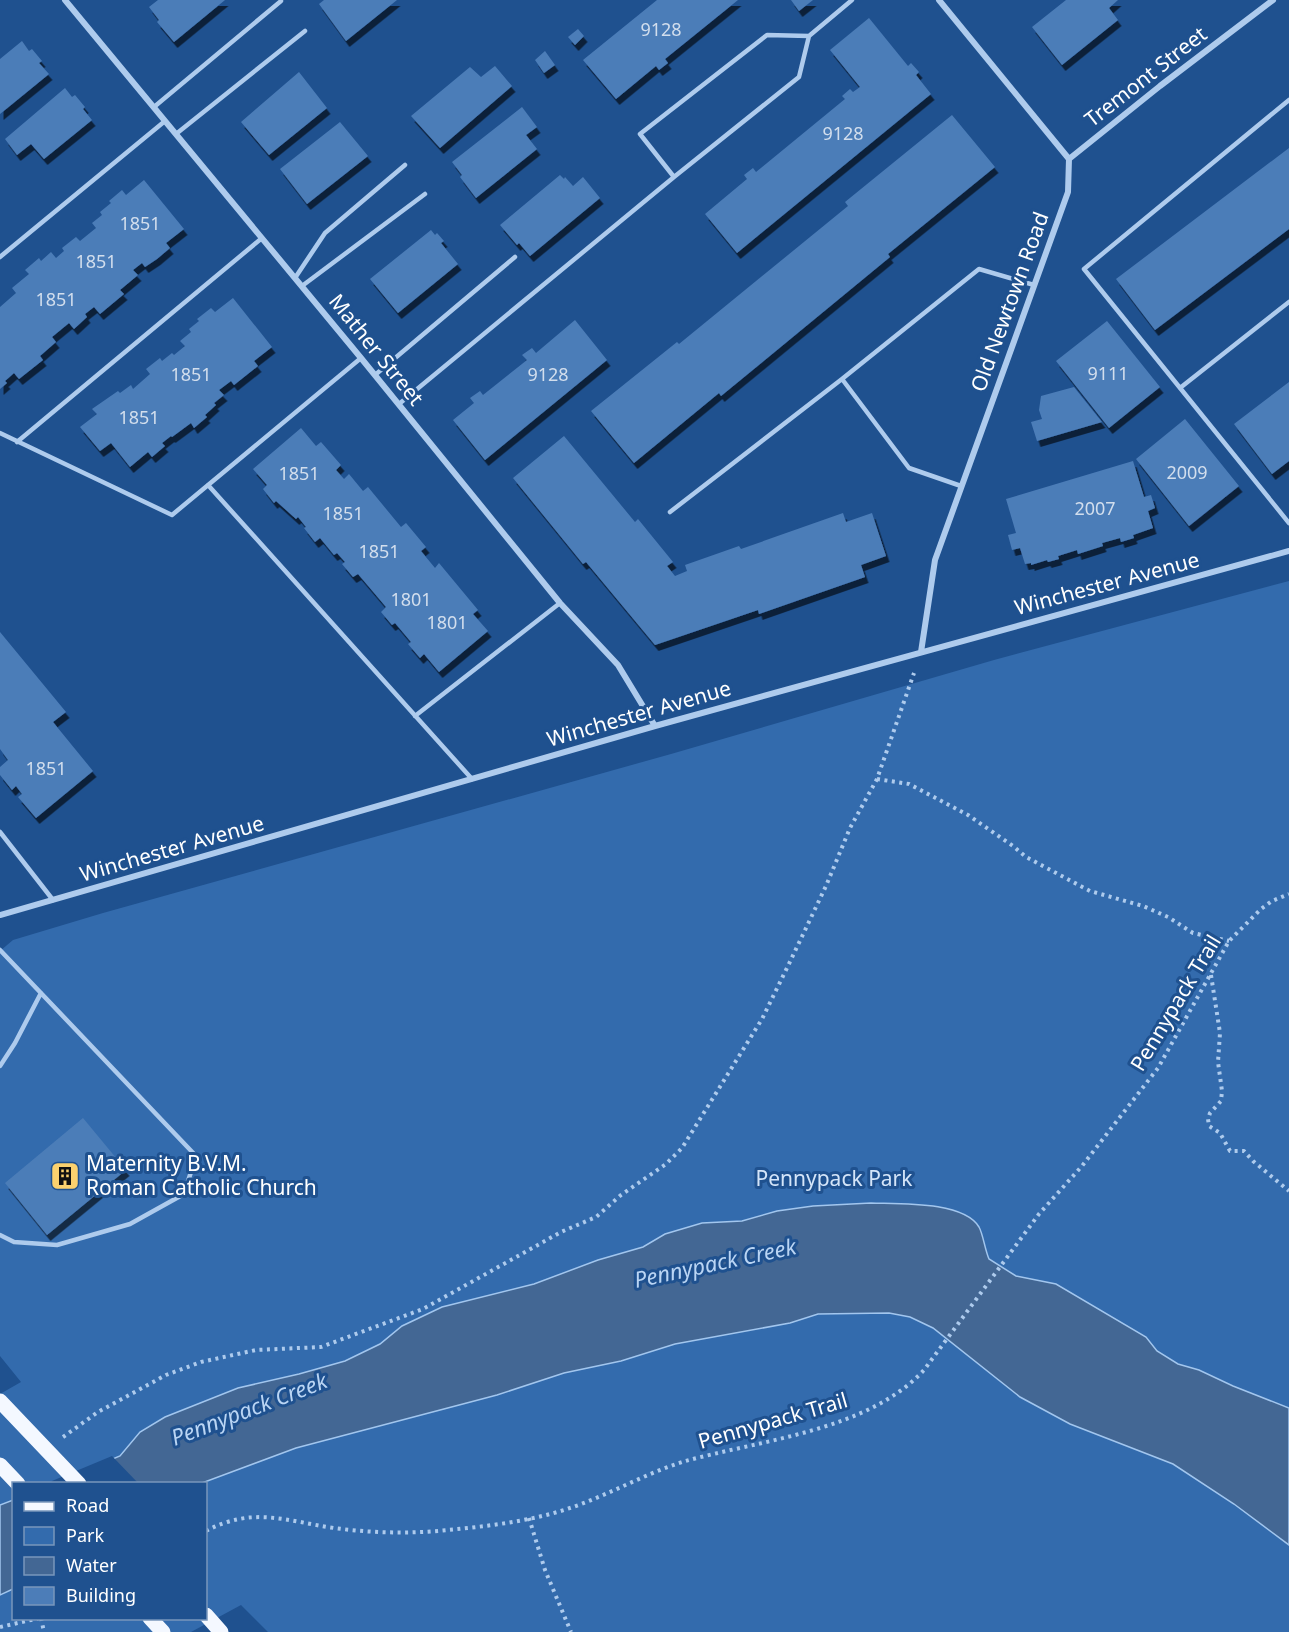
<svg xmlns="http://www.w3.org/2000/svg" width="1289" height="1632" font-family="'Noto Sans',sans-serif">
<defs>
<filter id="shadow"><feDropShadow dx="3.5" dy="6" stdDeviation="0" flood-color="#0009"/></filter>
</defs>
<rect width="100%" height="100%" fill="#1f518f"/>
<path fill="#336bad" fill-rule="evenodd" d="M1289,581V1632H268L241,1605L191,1632H0V1394L21,1382L0,1356V951L13,940L103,913L671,754L994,660ZM14,1484H206V1618H14Z"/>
<path fill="#436794" stroke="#a2c6ee" stroke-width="1.5" d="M871,1203C899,1204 963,1201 979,1227C983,1234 985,1250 989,1259L1016,1276L1056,1284L1146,1337L1157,1351L1178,1364L1199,1370L1233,1386L1289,1408V1545L1234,1504L1173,1464L1070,1424L1020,1397L933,1328L910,1317L889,1313L818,1314L790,1323L675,1344L621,1361L564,1373L497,1395L296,1448L202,1483L53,1484L120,1456L140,1432L165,1417L238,1388L299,1374L345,1361L380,1344L402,1326L442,1307L534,1284L598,1260L643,1247L665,1234L702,1223L742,1221L777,1211L813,1206Z
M13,1500V1589L0,1595V1505Z"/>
<path fill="#1f518f" d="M112,1456L139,1484H50L52,1481Z"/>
<path fill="#4c7db8" filter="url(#shadow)" d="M158,0H225L174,42L157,22L159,20L149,7Z
M324,0H397L346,41L319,4Z
M657,0H738L665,59L668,63L659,70L656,66L616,99L583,60Z
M791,0H813L799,11Z
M1066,0H1118L1109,8L1118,20L1062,65L1032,27Z
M869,18L908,66L911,63L919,72L916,75L931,94L737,253L705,214L747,179L744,175L753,168L756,172L845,99L842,96L850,89L853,92L860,87L830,50Z
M578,29L584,36L575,45L568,37Z
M22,41L29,51L32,49L42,61L39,63L49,74L0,114V59Z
M545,51L555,65L544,73L535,60Z
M495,66L512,86L440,148L411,116L470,67L481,77Z
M299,72L327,108L269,155L241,122Z
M65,88L72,97L75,95L85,107L83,109L92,120L44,159L31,144L17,155L5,139Z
M522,107L537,127L526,135L537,149L476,198L460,177L462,175L452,162Z
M952,115L995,167L888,254L890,257L721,396L719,393L634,463L591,411L677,342L679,344L848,206L845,202Z
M340,122L368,156L307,204L280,169Z
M1289,148V229L1155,330L1116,279Z
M560,175L564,179L565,177L573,186L583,177L600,198L530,256L519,243L517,245L500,225Z
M144,180L184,229L166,243L170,248L157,259L145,267L142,263L133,270L138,275L120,290L124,294L100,314L94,307L85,314L87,317L74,329L69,323L52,337L56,342L40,356L43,360L19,379L14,373L5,381L7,383L0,389V307L16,293L12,288L29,274L25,270L39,258L41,261L51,252L56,258L64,251L62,248L76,237L80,241L96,228L92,223L102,215L100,212L111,203L109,201L122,190L126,195Z
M431,230L435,235L437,233L444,241L441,243L458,264L398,313L370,279Z
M233,298L272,347L254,361L258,366L234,385L231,381L219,390L224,395L214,403L216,405L205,415L207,417L194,428L191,423L172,437L171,436L162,443L165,446L152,457L148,452L130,467L111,443L100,451L80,427L97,414L92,409L118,391L120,393L131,385L133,389L150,374L146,369L160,358L162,361L172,353L174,355L185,346L180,341L191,332L189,329L199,321L197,319L211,308L215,312Z
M575,320L607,360L485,460L453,420L474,403L470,398L480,391L483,395L527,360L522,355L532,348L536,353Z
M1107,321L1160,387L1109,428L1056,361Z
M1289,382V461L1272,474L1234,424Z
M1074,387L1102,422L1037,441L1031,422L1042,419L1039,410L1041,396Z
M1185,419L1239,486L1189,526L1136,459Z
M301,428L316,446L321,442L341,465L336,470L344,479L349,474L363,491L368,487L401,527L406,523L426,547L421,551L435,568L439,563L478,610L473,614L488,631L439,672L424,654L420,658L408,644L411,642L395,623L392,625L381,612L386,607L358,574L353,577L342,564L345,562L337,553L334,555L320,538L315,542L304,528L306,527L298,517L296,519L276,501L274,503L263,489L267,485L253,469Z
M564,436L635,522L638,519L673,562L667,566L675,576L687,571L685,565L739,546L741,549L843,513L846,522L872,513L886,556L861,565L865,577L759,614L758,610L655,645L586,562L583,564L513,478Z
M1133,461L1144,497L1151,495L1155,508L1148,511L1153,528L1133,535L1134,538L1121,542L1120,538L1102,543L1103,546L1078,554L1077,550L1058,556L1059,559L1048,562L1047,560L1031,565V563L1025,564L1020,548L1012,550L1008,535L1016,533L1006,499Z
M0,632L66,712L53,722L93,771L36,818L18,797L22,794L16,786L12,790L0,775V767L8,760L0,749Z
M83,1118L126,1170L47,1235L5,1183Z"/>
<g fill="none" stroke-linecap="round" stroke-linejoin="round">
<path stroke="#aecbed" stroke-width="4" stroke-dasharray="3 4.5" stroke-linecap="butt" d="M877,779L909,784L968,815L1013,846L1026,857L1090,891L1143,906L1168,917L1193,933L1229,941
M1211,975L1220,1033L1218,1062L1222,1091L1221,1101L1210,1113L1208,1119L1209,1126L1220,1133L1230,1151H1244L1253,1161L1289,1191
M63,1437L98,1412L166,1375L201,1362L256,1350L321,1347L423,1309L561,1232L596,1217L621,1195L666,1164L682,1148L762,1019L787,968L826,886L850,828L877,779L914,673
M529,1518L545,1570L571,1632
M206,1531C253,1506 286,1521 334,1528C371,1533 410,1534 448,1530C489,1526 533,1521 573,1507C610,1494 645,1474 682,1462C760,1440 868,1431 924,1370L1039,1214L1082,1166L1158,1068L1229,941L1261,909L1272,901L1289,894
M41,1618L44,1632
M0,1627L40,1618"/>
<path stroke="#aecbed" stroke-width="4.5" d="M1289,100L1084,269L1289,523
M154,107L281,1
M176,134L305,31
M674,177L799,77L809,36
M0,257L165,121
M295,278L325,233L405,165
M302,286L425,194
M375,375L515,257
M842,379L979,269L1034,285
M1180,388L1289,302
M399,404L674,177L640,134L767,35L809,36L852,0
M0,433L172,515L361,358
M17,442L262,238
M208,485L472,779
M670,512L842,379L909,468L961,486
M415,716L560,603
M0,832L53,900
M0,950L196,1156L184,1194L130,1224L57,1245L14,1242L0,1235
M0,1066L15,1043L41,993"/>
<path stroke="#aecbed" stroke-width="6" d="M65,0L361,358L560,603L618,665L655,726
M1069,159L1160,86L1273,0
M921,652L935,560L1068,192L1069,159L939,0
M0,915L655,726L1289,551"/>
<path stroke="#f4f8ff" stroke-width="15" d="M206,1615L221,1632
M150,1618L163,1632"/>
<path stroke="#f4f8ff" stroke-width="15" d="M0,1401L79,1484
M0,1465L18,1484"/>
</g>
<defs>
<g id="building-square" transform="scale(1.5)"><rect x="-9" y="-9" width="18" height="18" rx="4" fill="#fbd16e" stroke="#1f518f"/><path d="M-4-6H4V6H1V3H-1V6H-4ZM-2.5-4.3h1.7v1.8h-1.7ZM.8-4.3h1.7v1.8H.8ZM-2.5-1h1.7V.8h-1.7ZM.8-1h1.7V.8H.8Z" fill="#111"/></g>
</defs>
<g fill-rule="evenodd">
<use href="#building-square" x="65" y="1176"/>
</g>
<g text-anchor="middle" stroke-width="6" stroke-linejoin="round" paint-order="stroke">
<g font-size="18" fill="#d2deed">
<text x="661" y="36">9128</text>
<text x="843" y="140">9128</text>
<text x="140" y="230">1851</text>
<text x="96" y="268">1851</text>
<text x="56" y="306">1851</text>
<text x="1108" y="380">9111</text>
<text x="191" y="381">1851</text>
<text x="548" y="381">9128</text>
<text x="139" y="424">1851</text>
<text x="1187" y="479">2009</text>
<text x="299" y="480">1851</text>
<text x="1095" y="515">2007</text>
<text x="343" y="520">1851</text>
<text x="379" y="558">1851</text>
<text x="411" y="606">1801</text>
<text x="447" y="629">1801</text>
<text x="46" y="775">1851</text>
</g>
<g font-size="21" fill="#fff" stroke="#1f518f">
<text transform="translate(1146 77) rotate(-38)" y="7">Tremont Street</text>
<text transform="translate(1010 302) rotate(-70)" y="7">Old Newtown Road</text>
<text transform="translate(376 350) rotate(51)" y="7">Mather Street</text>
<text transform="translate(1107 584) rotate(-15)" y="7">Winchester Avenue</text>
<text transform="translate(639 714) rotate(-16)" y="7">Winchester Avenue</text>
<text transform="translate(172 849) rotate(-16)" y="7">Winchester Avenue</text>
<text transform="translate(1176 1003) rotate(-59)" y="7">Pennypack Trail</text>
<text transform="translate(773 1421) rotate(-16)" y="7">Pennypack Trail</text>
</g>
<g font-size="21" fill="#fff" stroke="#1f518f" text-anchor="start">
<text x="86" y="1171">Maternity B.V.M.<tspan x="86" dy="24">Roman Catholic Church</tspan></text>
</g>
<g font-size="21" fill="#d4e5f9" stroke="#1f518f">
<text x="834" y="1186">Pennypack Park</text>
</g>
<g font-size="22" font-style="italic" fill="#bad5f4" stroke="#1f518f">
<text transform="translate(715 1263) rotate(-12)" y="8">Pennypack Creek</text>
<text transform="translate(249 1409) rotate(-21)" y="8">Pennypack Creek</text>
</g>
</g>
<rect x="12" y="1482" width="195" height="138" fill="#1f518f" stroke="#7997bc" stroke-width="1.5"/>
<rect x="24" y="1502" width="30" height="9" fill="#f4f8ff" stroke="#7997bc" stroke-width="1.5"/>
<text x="66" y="1512" font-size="18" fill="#ffffff">Road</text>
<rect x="24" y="1527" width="30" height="18" fill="#336bad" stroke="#7997bc" stroke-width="1.5"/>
<text x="66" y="1542" font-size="18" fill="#ffffff">Park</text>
<rect x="24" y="1557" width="30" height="18" fill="#436794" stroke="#7997bc" stroke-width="1.5"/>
<text x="66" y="1572" font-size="18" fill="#ffffff">Water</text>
<rect x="24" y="1587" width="30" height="18" fill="#4c7db8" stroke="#7997bc" stroke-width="1.5"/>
<text x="66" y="1602" font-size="18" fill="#ffffff">Building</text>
</svg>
